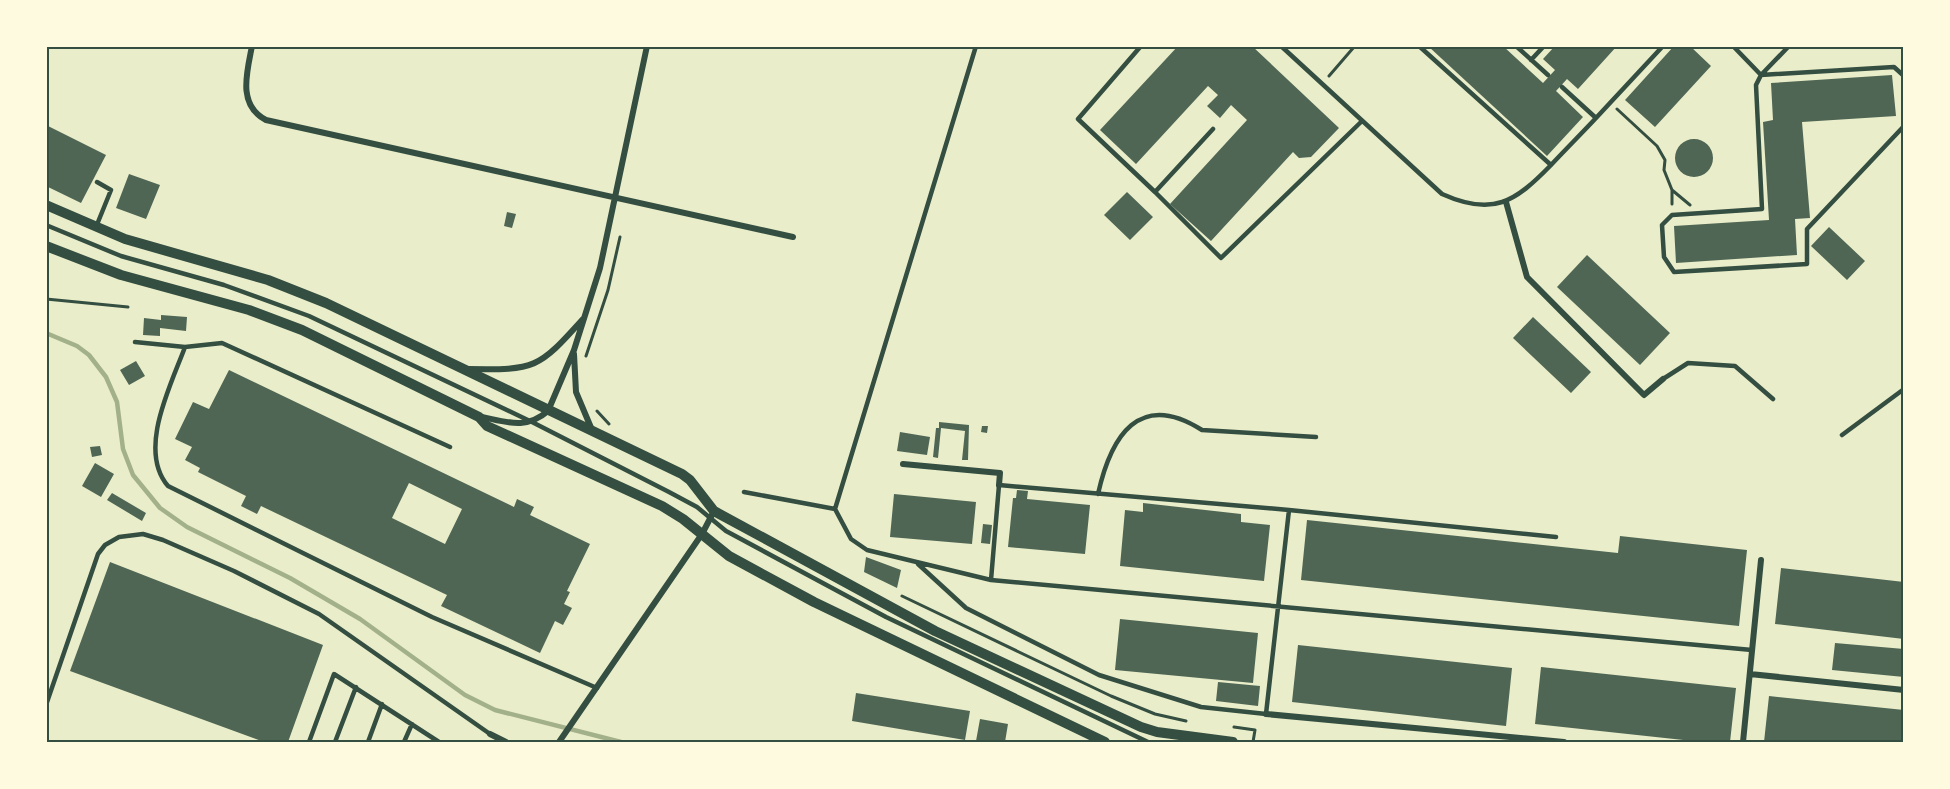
<svg xmlns="http://www.w3.org/2000/svg" width="1950" height="789" font-family="Commissioner,sans-serif">
<rect width="100%" height="100%" fill="#e9edc9"/>
<g fill="none" stroke-linecap="round" stroke-linejoin="round">
<path stroke="#a3b18a" stroke-width="4.5" d="M46,333L77,346L89,355L106,377L117,402L123,449L133,475L160,508L187,527L290,578L360,619L465,695L495,710L621,742"/>
</g>
<path fill="#4f6655" fill-rule="evenodd" d="M1178,46H1252L1339,128L1311,157L1299,158L1293,152L1211,241L1170,204L1247,120L1231,105L1220,118L1207,106L1218,95L1208,86L1136,164L1100,130Z
M1428,46H1503L1543,83L1555,70L1543,59L1555,46H1617L1578,89L1567,79L1556,91L1583,117L1547,156Z
M1674,46H1690L1711,66L1655,127L1625,100Z
M1892,75L1896,116L1802,122L1810,218L1795,219L1797,255L1676,263L1674,226L1769,220L1763,122L1773,120L1771,83Z
M46,125L106,155L81,203L46,186Z
M1675 158a19 19 0 1 1 38 0a19 19 0 1 1-38 0Z
M129,174L160,185L146,219L116,208Z
M1127,192L1153,217L1130,240L1104,215Z
M507,212L516,214L512,228L504,226Z
M1829,227L1865,261L1847,280L1811,246Z
M1587,255L1670,333L1640,365L1557,287Z
M161,315L187,317L186,331L160,328V336L143,335L144,318L161,320Z
M1533,317L1591,372L1571,393L1513,338Z
M136,361L145,376L129,385L120,370Z
M229,370L514,507L517,499L534,507L530,515L590,544L567,591L570,592L564,604L572,608L563,625L555,621L540,653L441,606L447,595L261,506L257,514L241,506L246,496L198,472L200,468L185,460L192,447L175,439L193,402L209,409ZM409,483L462,509L445,544L392,518Z
M939,422L969,425L968,460H962L965,431L941,428L938,458L933,457L936,428H939Z
M982,426H988L987,433L981,432Z
M900,432L930,437L927,455L897,451Z
M100,446L102,455L92,457L90,447Z
M95,463L114,474L101,497L82,486Z
M1017,490L1028,491L1027,499L1090,505L1085,554L1008,547L1013,498H1016Z
M112,493L146,513L142,521L107,500Z
M894,494L976,502L972,544L890,537Z
M1143,503L1241,514V522L1270,525L1264,581L1120,566L1125,510L1143,512Z
M1307,520L1618,553L1620,536L1747,550L1739,626L1301,580Z
M983,524L992,525L990,544L981,543Z
M866,557L901,570L897,588L864,572Z
M110,562L323,645L288,742H264L70,671Z
M1781,568L1904,582V639L1775,624Z
M1120,619L1258,633L1253,683L1115,670Z
M1835,643L1904,649V677L1832,670Z
M1298,645L1512,668L1506,726L1292,702Z
M1541,667L1736,688L1730,742H1702L1535,724Z
M1218,682L1260,686L1258,706L1216,701Z
M856,693L970,711L965,740L852,721Z
M1769,696L1904,710V742H1764Z
M980,719L1008,724L1005,742L976,741Z"/>
<g fill="none" stroke-linecap="round" stroke-linejoin="round">
<path stroke="#344e41" stroke-width="3" d="M1329,76L1354,47
M1617,109L1657,146L1665,160L1664,170L1672,190V204
M1672,190L1690,205
M46,299L128,307
M586,356L608,290L620,237
M597,411L609,424
M902,596L1111,696L1155,714L1186,721
M1234,727L1255,730L1253,742"/>
<path stroke="#344e41" stroke-width="4.5" d="M1141,46L1078,119L1155,192L1213,129
M1281,46L1442,194C1493,217 1515,202 1551,165C1566,149 1581,134 1596,118
M1419,46L1551,165
M1516,46L1548,75
M1733,46L1761,75L1756,85L1762,209L1672,215L1662,225L1664,257L1674,272L1807,264V229L1904,126
M1789,46L1761,75L1894,67L1904,76
M1531,60L1544,46
M1562,87L1596,118L1663,46
M1155,192L1221,258L1362,121
M46,225L121,256L224,285L309,316L532,422L669,492L697,507L726,531L886,617L1148,742
M96,227L111,190L97,182
M135,342L185,347L222,343L450,447
M185,347C171,385 137,450 168,486L432,617L597,688
M1663,379L1688,363L1735,366L1773,399
M1842,435L1904,389
M744,492L835,509L976,46
M1098,494C1111,436 1139,390 1202,430L1316,437
M835,509L851,539L867,550L991,580L1752,650
M918,564L966,608L1099,675L1201,707L1266,714L1289,510L1556,537
M991,580L999,485L1289,510
M46,705L98,554L105,545L119,537L143,534L163,540L234,571L319,614L490,734
M309,742L334,674L439,742
M335,742L356,687
M368,742L382,704
M404,742L412,724"/>
<path stroke="#344e41" stroke-width="6" d="M252,46C247,72 237,105 266,120L793,237
M1506,202L1527,277L1644,395L1663,379
M574,354L576,392L592,430
M468,369C536,370 538,369 583,319
M482,417C507,422 526,430 548,411L574,350L600,268L647,46
M903,464L1000,473L999,485
M1750,674L1904,690
M1266,714L1564,742
M490,734L506,742
M559,742L702,534L714,511
M1743,742L1761,560"/>
<path stroke="#344e41" stroke-width="10" d="M46,205L125,239L268,280L326,303L682,474L690,480L714,511L935,631L1141,727L1157,732L1233,742
M46,246L121,275L249,310L302,330L479,417L487,426L662,506L683,519L729,556L814,602L1105,742"/>
</g>
<rect width="1950" height="789" fill="none" stroke="#fefae0" stroke-width="96"/>
<rect x="48" y="48" width="1854" height="693" fill="none" stroke="#344e41" stroke-width="2"/>
</svg>
